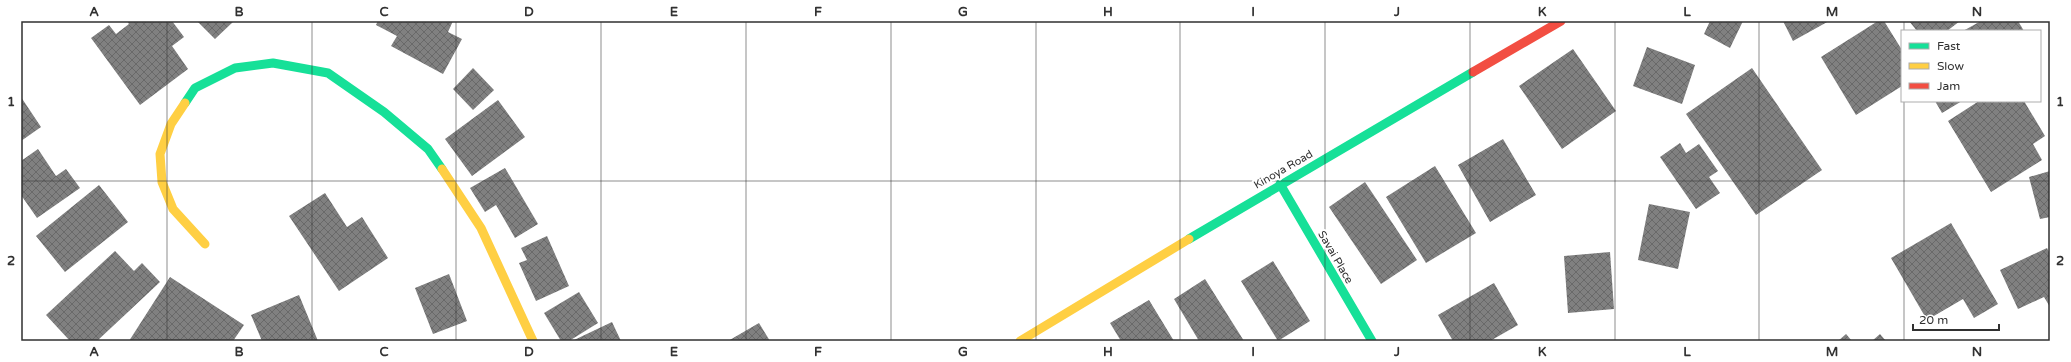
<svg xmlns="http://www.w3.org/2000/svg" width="2071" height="362" font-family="'Varela Round',sans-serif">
<defs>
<pattern id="building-cross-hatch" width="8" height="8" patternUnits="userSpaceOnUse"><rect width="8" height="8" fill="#808080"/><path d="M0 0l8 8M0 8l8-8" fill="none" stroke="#696969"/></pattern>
</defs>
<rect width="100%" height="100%" fill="#fff"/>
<path fill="url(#building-cross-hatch)" d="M127,21H172L184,37L172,46L188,69L140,105L91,38L109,25L116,34L129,24Z
M197,21H234L215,39Z
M378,21H453L448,32L462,39L443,74L391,46L397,36L376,25Z
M1710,21H1743L1730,48L1704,34Z
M1783,21H1829L1793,41Z
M1878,21H1884L1902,50V86L1856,115L1821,57Z
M1909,21H1960L1947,31H1917Z
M1981,21H2018L2024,31H1963Z
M1647,47L1695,65L1682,104L1633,86Z
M1573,49L1616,111L1562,149L1519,86Z
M473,68L494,90L473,110L453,89Z
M1752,68L1822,170L1756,215L1686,114Z
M21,97L41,127L21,141Z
M498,100L525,137L472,176L445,139Z
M1935,101H1962L1942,113Z
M1979,101H2024L2045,136L2033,144L2042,160L1991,192L1948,121Z
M1503,139L1536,195L1490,222L1458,165Z
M1680,143L1686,153L1699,144L1718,171L1709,177L1720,193L1696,209L1660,157Z
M38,149L56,176L66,169L80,188L37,218L21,195V161Z
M1435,166L1476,233L1426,263L1386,197Z
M505,168L538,224L515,238L496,205L485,212L470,188Z
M2050,171V217L2040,219L2029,177Z
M1365,182L1417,260L1381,284L1329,207Z
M99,185L128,222L65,272L36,236Z
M325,193L347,227L362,217L388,258L339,291L289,216Z
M1649,204L1690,212L1678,269L1638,260Z
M1951,223L1998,304L1974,318L1963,299L1927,320L1891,258Z
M547,236L569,286L536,301L519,263L527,260L521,248Z
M2047,248L2050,254V307L2044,297L2018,309L2000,270Z
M115,251L134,271L142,263L160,282L97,341H70L46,315Z
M1610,252L1614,309L1568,313L1564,256Z
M1273,261L1310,321L1278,341L1241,281Z
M449,274L467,321L433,334L415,288Z
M170,277L244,325L233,341H129Z
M1205,279L1244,341H1199L1174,299Z
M1494,283L1518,325L1490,341H1453L1438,315Z
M579,292L598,323L569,341H561L544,313Z
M299,295L318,341H262L251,315Z
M1149,300L1174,341H1121L1110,323Z
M612,322L621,341H572Z
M759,323L770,341H728Z
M1846,334L1852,341H1838Z
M1880,334L1886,341H1872Z"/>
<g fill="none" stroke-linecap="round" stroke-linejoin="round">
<path stroke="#16e098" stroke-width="9" d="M185,103L195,88L235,68L273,63L328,73L384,112L428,149L442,169
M1280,184L1372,341
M1189,239L1473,72"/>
<path stroke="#ffcf43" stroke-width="9" d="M185,103L171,124L160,154L162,182L173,209L205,244
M442,169L481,228L533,341
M1020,341L1189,239"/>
<path stroke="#f24e42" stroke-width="9" d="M1473,72L1561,21"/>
</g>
<path fill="none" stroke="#313131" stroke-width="1" stroke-opacity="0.55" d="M167,21V341M312,21V341M456,21V341M601,21V341M746,21V341M891,21V341M1036,21V341M1180,21V341M1325,21V341M1470,21V341M1615,21V341M1759,21V341M1904,21V31M1904,101V341M21,181H2050"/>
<g text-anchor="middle" stroke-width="4" stroke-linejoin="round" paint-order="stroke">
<g font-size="11" fill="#313131" stroke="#fff">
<text transform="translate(1283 169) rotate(-30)" y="4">Kinoya Road</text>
<text transform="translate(1336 257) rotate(60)" y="4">Savai Place</text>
</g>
</g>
<rect width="2071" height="362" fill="none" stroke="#ffffff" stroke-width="44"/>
<rect x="1901" y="30" width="140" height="72" fill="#ffffff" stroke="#adadad"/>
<rect x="1909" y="43" width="20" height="6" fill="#16e098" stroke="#adadad"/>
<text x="1937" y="50" font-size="12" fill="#313131">Fast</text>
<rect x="1909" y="63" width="20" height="6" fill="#ffcf43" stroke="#adadad"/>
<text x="1937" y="70" font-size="12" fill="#313131">Slow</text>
<rect x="1909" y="83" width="20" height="6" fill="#f24e42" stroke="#adadad"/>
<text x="1937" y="90" font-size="12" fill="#313131">Jam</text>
<path d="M1913 324v6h86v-6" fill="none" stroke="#313131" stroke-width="2"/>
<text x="1919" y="324" font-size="12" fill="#313131" stroke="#ffffff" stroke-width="3" paint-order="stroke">20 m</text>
<rect x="22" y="22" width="2027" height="318" fill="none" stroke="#313131" stroke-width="1.5"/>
<g font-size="13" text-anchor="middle" font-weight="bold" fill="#313131">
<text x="94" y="16">A</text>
<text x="239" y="16">B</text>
<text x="384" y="16">C</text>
<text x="529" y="16">D</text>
<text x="674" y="16">E</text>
<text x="818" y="16">F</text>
<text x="963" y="16">G</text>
<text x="1108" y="16">H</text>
<text x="1253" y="16">I</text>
<text x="1397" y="16">J</text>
<text x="1542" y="16">K</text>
<text x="1687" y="16">L</text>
<text x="1832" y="16">M</text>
<text x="1977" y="16">N</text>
<text x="11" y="106">1</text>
<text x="2060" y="106">1</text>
<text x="11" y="265">2</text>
<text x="2060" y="265">2</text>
<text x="94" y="356">A</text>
<text x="239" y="356">B</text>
<text x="384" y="356">C</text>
<text x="529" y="356">D</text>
<text x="674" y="356">E</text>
<text x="818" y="356">F</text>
<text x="963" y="356">G</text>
<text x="1108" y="356">H</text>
<text x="1253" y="356">I</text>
<text x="1397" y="356">J</text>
<text x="1542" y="356">K</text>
<text x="1687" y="356">L</text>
<text x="1832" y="356">M</text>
<text x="1977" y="356">N</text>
</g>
</svg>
